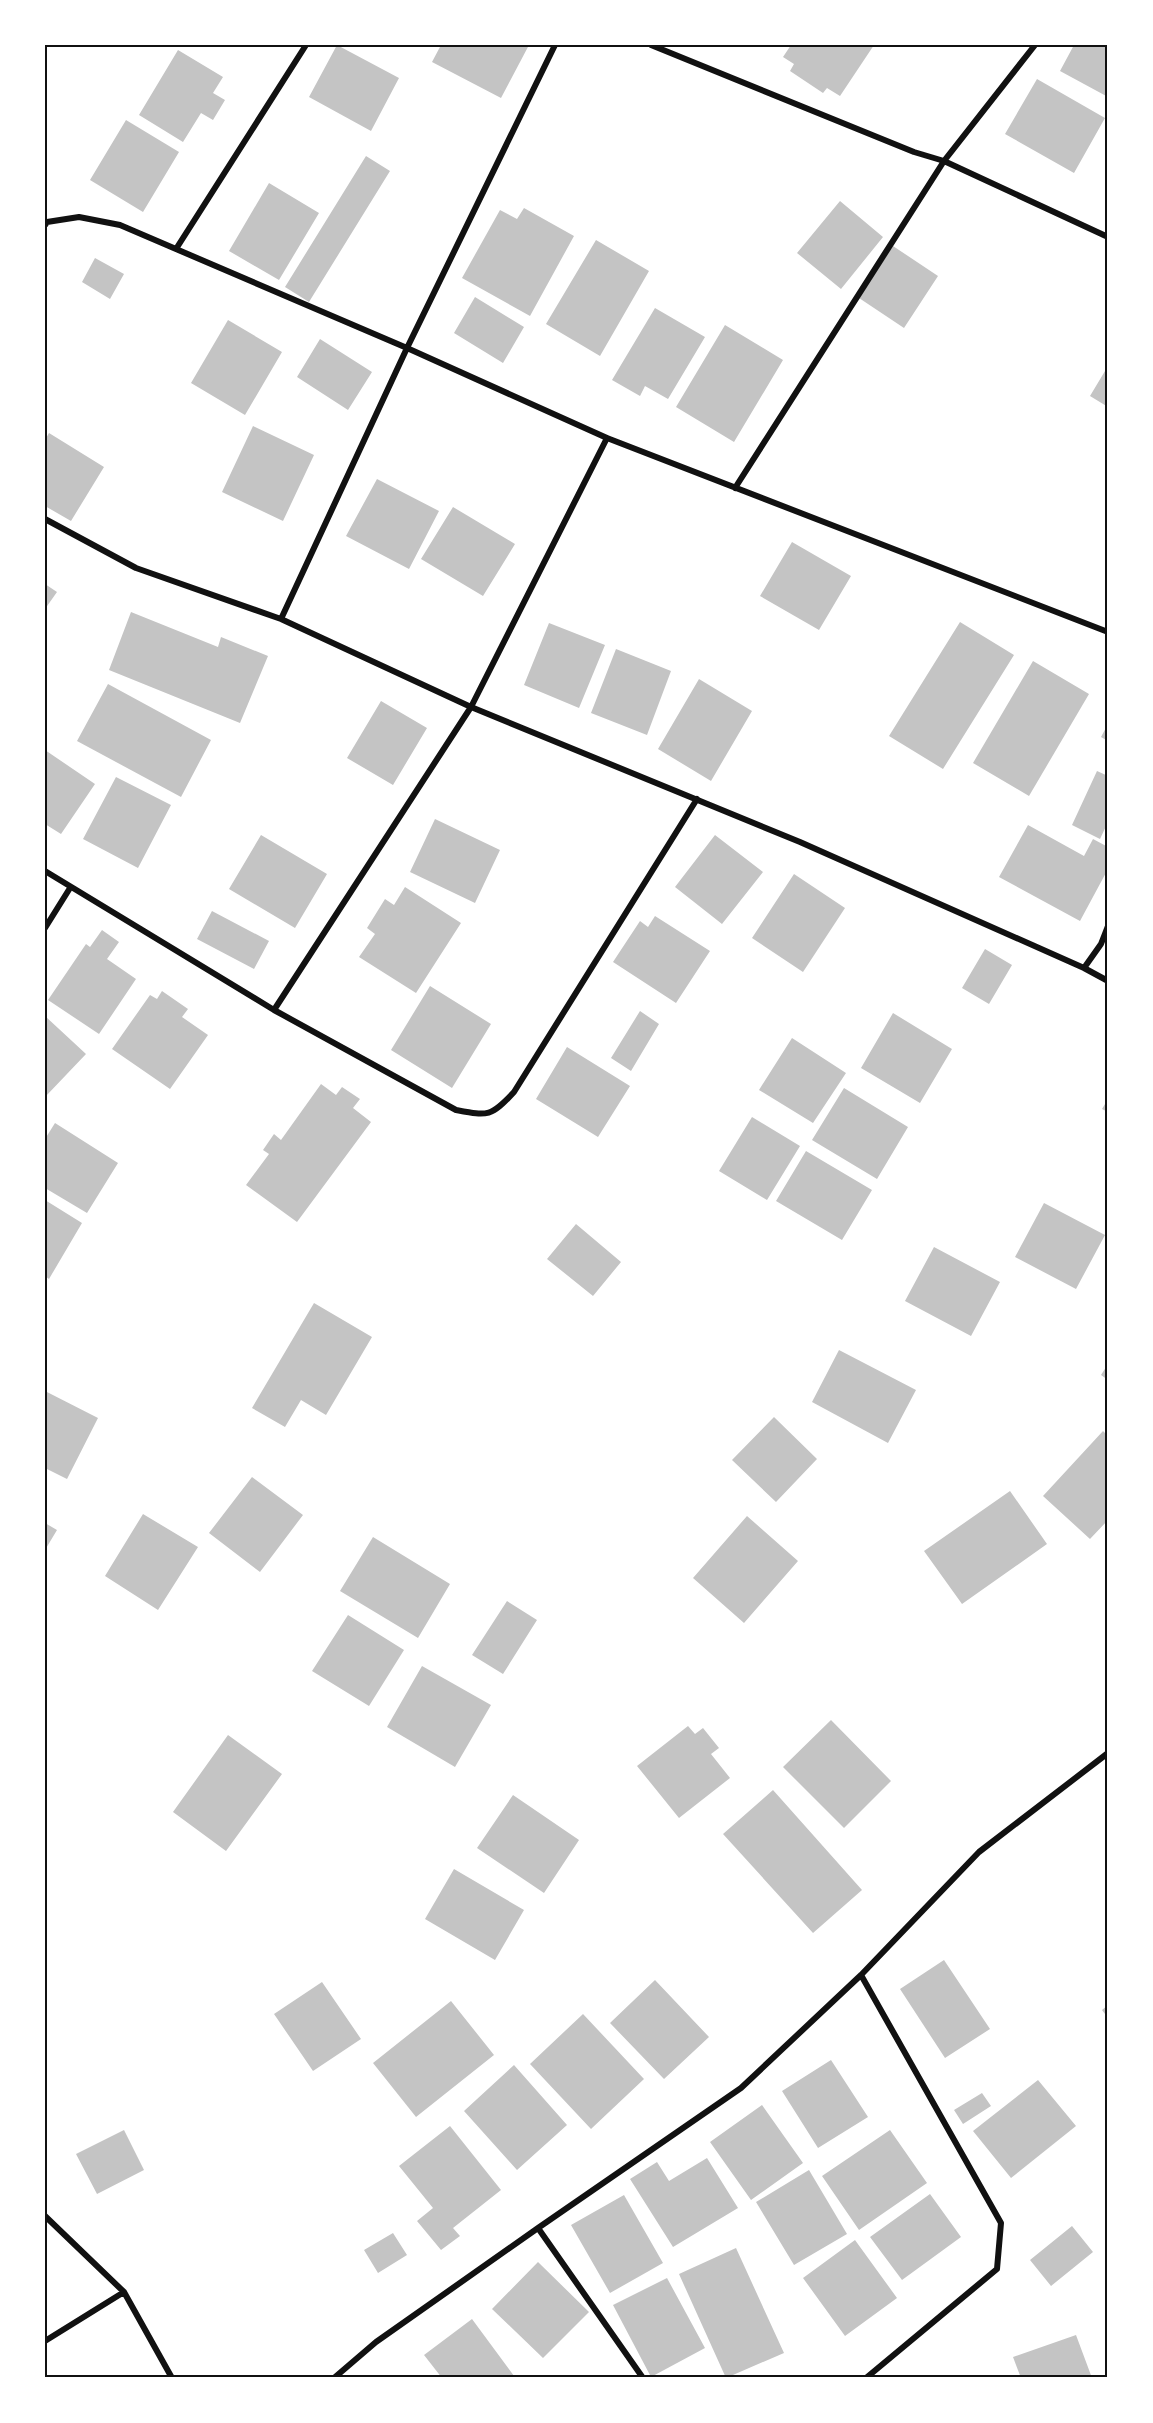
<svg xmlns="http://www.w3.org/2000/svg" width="1153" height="2423" font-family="'Fira Sans Condensed',sans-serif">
<rect width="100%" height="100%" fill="#fff"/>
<path fill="#c4c4c4" d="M337,45L399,78L371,131L309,97Z
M441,45H529L501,98L432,62Z
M791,45H874L840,96L827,88L823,93L790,71L794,64L783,57Z
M1074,45H1108V97L1060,71Z
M178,50L223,77L213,93L225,100L213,120L201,113L183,142L139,115Z
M1037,79L1105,118L1074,173L1005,134Z
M126,120L179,152L143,212L90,180Z
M366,156L390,171L309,302L285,287Z
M269,183L319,213L279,280L229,251Z
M840,201L883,237L841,289L797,253Z
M524,208L574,236L530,316L462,278L500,210L517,219Z
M596,240L649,271L600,356L546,324Z
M893,246L938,276L904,328L859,298Z
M95,258L124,274L110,299L82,282Z
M475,297L524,327L503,363L454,333Z
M655,308L705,337L668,399L645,386L640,396L612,380Z
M228,320L282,352L245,415L191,383Z
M725,325L783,360L734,442L676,407Z
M320,339L372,372L348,410L297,377Z
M1108,366V407L1090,396Z
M253,426L314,455L283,521L222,492Z
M49,433L104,467L71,521L45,506V440Z
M377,479L439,511L409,569L346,536Z
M453,507L515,544L483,596L421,559Z
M792,542L851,576L819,630L760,596Z
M45,584L57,592L45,609Z
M131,612L218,647L221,637L268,656L240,723L109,670Z
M960,622L1014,655L943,769L889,736Z
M549,623L605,645L579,708L524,685Z
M616,649L671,671L647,735L591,713Z
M1033,661L1089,694L1029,796L973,763Z
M699,679L752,711L711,781L658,749Z
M108,684L211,740L181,797L77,741Z
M381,701L427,728L393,785L347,758Z
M1108,724V741L1101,737Z
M45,750L95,784L61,834L45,824Z
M1097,771L1108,776V822L1100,839L1072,825Z
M116,777L171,805L138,868L83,839Z
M435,819L500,850L475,903L410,872Z
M1028,825L1084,856L1093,839L1108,847V869L1080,921L999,877Z
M261,835L327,874L295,928L229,889Z
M715,835L763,872L722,924L675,887Z
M794,874L845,908L803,972L752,938Z
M405,887L461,923L416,993L359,957L375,934L367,928L385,899L394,905Z
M212,911L269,941L254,969L197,939Z
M655,916L710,951L676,1003L613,962L640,921L648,927Z
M102,930L119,942L107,959L136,979L99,1034L48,1000L86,944L90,947Z
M985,949L1012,965L989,1004L962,988Z
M430,986L491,1024L452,1088L391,1050Z
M162,991L188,1009L182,1017L208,1035L170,1089L112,1049L150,995L157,999Z
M640,1011L659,1024L631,1071L611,1058Z
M893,1013L952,1049L920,1103L861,1068Z
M45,1016L86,1054L46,1096L45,1095Z
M792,1038L846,1073L813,1123L759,1090Z
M567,1047L630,1086L598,1137L536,1099Z
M321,1084L336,1095L342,1087L360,1099L353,1108L371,1122L297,1222L246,1185L269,1154L263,1150L274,1134L281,1140Z
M844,1088L908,1127L877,1179L812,1140Z
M1108,1099V1112L1102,1109Z
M752,1117L800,1146L767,1200L719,1171Z
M55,1123L118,1163L87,1213L45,1188V1139Z
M806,1151L872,1190L842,1240L776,1201Z
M45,1200L82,1223L49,1279L45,1276Z
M1044,1203L1105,1235L1076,1289L1015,1257Z
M576,1224L621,1262L593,1296L547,1259Z
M934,1247L1000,1282L971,1336L905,1301Z
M314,1303L372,1337L326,1415L301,1400L285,1427L252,1408Z
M839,1350L916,1390L888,1443L812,1402Z
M1108,1364V1380L1101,1375Z
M45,1391L98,1418L67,1479L45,1468Z
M774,1417L817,1459L776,1502L732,1460Z
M1103,1431L1108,1436V1520L1090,1539L1043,1496Z
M252,1477L303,1515L260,1572L209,1533Z
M1010,1491L1047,1544L962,1604L924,1551Z
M143,1514L198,1547L158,1610L105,1576Z
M747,1516L798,1561L744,1623L693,1578Z
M45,1523L57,1530L45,1550Z
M373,1537L450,1584L418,1638L340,1591Z
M507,1601L537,1620L503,1674L472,1655Z
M348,1615L404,1650L369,1706L312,1671Z
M422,1666L491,1705L455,1767L387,1727Z
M831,1720L891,1781L844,1828L783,1767Z
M688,1726L695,1734L703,1728L719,1748L711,1754L730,1778L679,1818L637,1766Z
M228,1735L282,1774L226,1851L173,1812Z
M773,1790L862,1890L813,1933L723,1834Z
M513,1795L579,1840L544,1893L477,1848Z
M454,1869L524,1910L495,1960L425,1919Z
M944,1960L990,2029L945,2058L900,1989Z
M655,1980L709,2037L664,2079L610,2023Z
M322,1982L361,2039L313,2071L274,2014Z
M451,2001L494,2055L416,2117L373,2063Z
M1108,2005V2018L1102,2010Z
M583,2014L644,2079L591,2129L530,2064Z
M831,2060L868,2117L818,2148L782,2091Z
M514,2065L567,2125L517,2170L464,2111Z
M1038,2080L1076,2126L1011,2178L973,2131Z
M982,2093L991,2106L963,2124L954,2110Z
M762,2105L803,2163L751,2200L710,2142Z
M450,2126L501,2190L453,2228L460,2236L441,2250L417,2221L433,2208L399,2166Z
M124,2130L144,2170L97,2194L76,2154Z
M890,2130L927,2183L859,2230L822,2176Z
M707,2158L738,2208L673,2247L630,2179L657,2162L669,2181Z
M809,2170L847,2234L794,2265L756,2202Z
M930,2194L961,2237L902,2280L870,2237Z
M624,2195L663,2263L610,2293L571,2225Z
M1072,2226L1093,2252L1051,2286L1030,2260Z
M393,2233L407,2255L378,2273L364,2250Z
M855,2240L897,2298L845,2336L803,2278Z
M736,2248L784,2353L726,2378L679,2274Z
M538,2262L589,2312L543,2358L492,2309Z
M667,2278L705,2348L651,2377L613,2305Z
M472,2319L514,2376L511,2378H442L424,2355Z
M1076,2335L1092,2378H1021L1013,2357Z"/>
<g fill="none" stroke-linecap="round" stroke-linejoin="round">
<path stroke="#111" stroke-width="6" d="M651,45L914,152L944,161L1108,237
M45,225L47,222L79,217L120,225L407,348L607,438L1108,632
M176,249L306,45
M735,488L944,161L1035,45
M45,519L136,568L281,619L471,707L800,842L1084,968L1108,981
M281,619L407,348L555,45
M45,871L274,1010L471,707L607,438
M45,928L70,888
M1084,968L1101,944L1108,926
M274,1010L456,1110C488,1116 491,1117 514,1092L697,799
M861,1975L1001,2223L997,2269L866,2378
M45,2216L124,2292L172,2378
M538,2228L643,2378
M45,2341L124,2292
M334,2378L376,2342L538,2228L741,2088L861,1975L979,1852L1108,1753"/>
</g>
<rect width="1153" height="2423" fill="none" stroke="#ffffff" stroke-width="93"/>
<rect x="46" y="46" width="1060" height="2330" fill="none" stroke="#111" stroke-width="2"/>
</svg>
